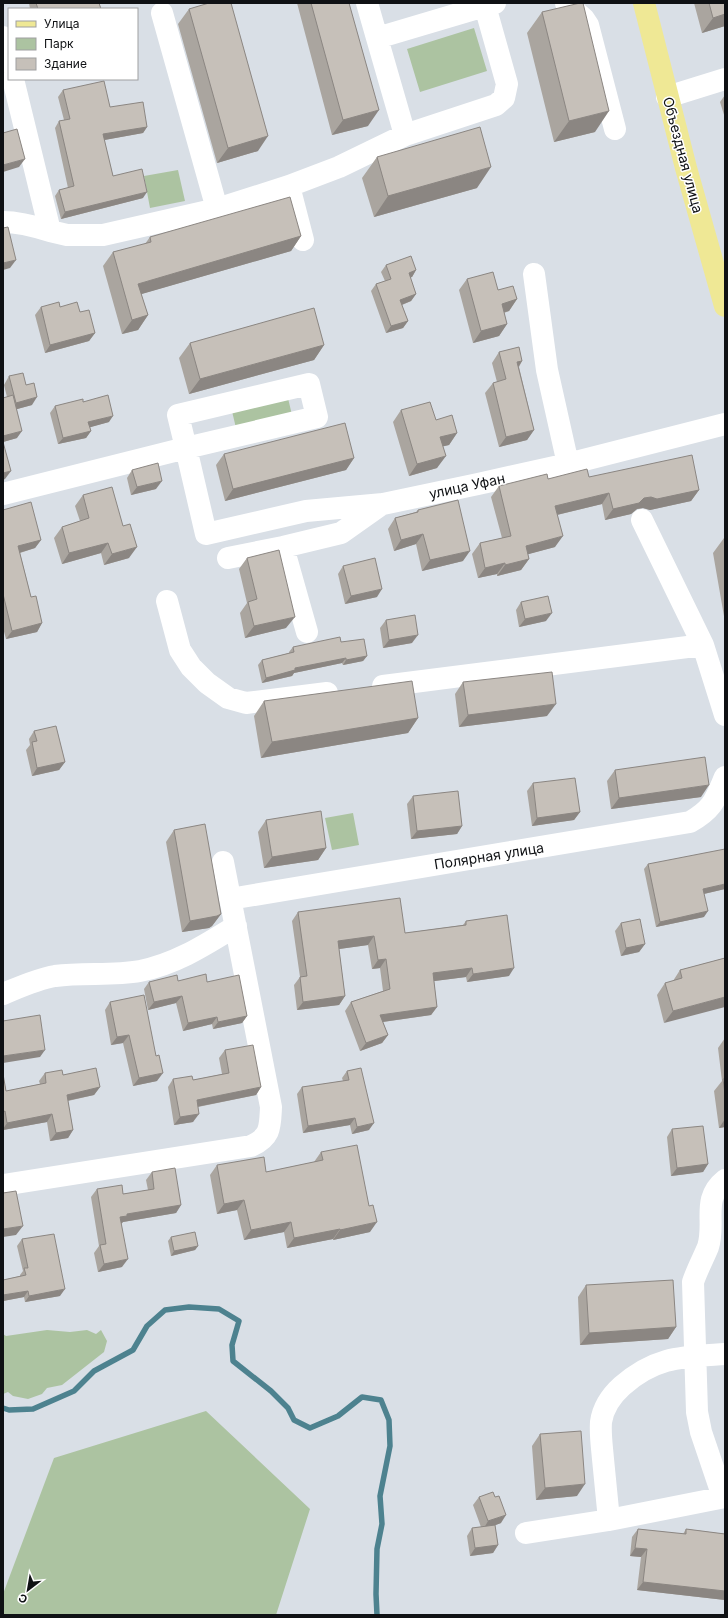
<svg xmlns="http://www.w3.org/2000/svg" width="728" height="1618" font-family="Inter,sans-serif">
<rect width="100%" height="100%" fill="#d9dfe6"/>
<path fill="#acc3a1" d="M474,28L487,71L420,92L407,49Z
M178,170L185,201L150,208L144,176Z
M287,394L292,415L236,428L231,407Z
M353,813L359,845L332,850L325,818Z
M47,1330L70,1332L87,1330L96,1334L101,1330L107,1341L104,1352L62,1385L47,1388L42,1394L28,1399L13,1396L8,1392L3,1394V1334L6,1336Z
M206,1411L310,1509L276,1615H3V1594L54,1458Z"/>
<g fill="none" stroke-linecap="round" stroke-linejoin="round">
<path stroke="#4d828f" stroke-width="5.5" d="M3,1408L9,1410L33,1409L74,1391L94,1371L133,1350L147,1326L165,1310L189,1307L219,1309L239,1321L232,1345L233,1361L271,1391L288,1408L294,1420L310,1428L338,1416L362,1397L381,1400L389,1420L390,1446L380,1496L382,1524L377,1549L376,1594L377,1615"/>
<path stroke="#fff" stroke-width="22" d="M367,3L377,38L495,3
M566,3L584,19L588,25L615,129
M162,13L217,209
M3,37L9,63
M377,38L405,135
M13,79L50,231L67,235H103L217,209L289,186L339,167L405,135L496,105L504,98L507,84L485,6
M667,97L725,79
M289,186L303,240
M3,222C19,222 34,226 50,231
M534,274L547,370L568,464
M3,494L186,448L178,415L309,384L317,417L186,448L206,534L306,511L383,504L478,484L568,464L725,424
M642,520L703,645
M283,547L307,632
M228,558L283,547L341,533L382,504
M167,601L180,650L191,667L207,683L228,698L246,703L327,693
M383,686L703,645L725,715
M230,899L690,822C713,809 715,800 725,777
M3,994C20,987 37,979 55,976C83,972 112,976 140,971C176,964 205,945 236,926
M3,1185L251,1146C271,1137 270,1127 271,1107L223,862
M723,1497L701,1432L697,1412L693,1282C697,1270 703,1259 708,1247C716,1222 701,1199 725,1180
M609,1520C607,1499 605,1479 603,1459C602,1447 600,1434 601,1422C603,1408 612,1395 622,1386C656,1356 683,1357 725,1354
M526,1533L609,1520L725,1497"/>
<path stroke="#efe895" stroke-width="22" d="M644,3L686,168L725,306"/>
</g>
<path fill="#aaa59f" d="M29,3H99L101,9H30Z
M297,3H349L368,126L332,135Z
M694,3H725V26L702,33Z
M189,9L258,151L217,163L178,24Z
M542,12L595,132L554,142L527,33Z
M63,90L110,107L147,127L143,133L104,140L113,176L143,198L61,219L55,196L59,190L68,188L55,128L59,121L64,120L58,97Z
M725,95V118L720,102Z
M377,157L477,188L374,217L362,178Z
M301,236L291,251L141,294L148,315L138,330L122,334L103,266L113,252L145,244L150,237Z
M386,265L416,270L412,277H410L416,294L411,301L402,305L408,321L403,328L386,333L371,291L376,284L385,281L381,272Z
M467,279L498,290L517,299L509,311L504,313L507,324L499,336L473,343L459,290Z
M41,307H60L95,333L89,341L45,353L35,315Z
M190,343L324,345L314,360L189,394L179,358Z
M499,352L522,361L519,367L534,430L527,440L499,447L485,393L493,383L497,382L492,363Z
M9,376L32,405L17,409V438L3,442L7,397L4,385Z
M83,402L109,422L90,427L91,431L86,438L58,444L50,413L55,406Z
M401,410L436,420L457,433L449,445L443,446L437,468L409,476L393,422Z
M224,454L354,458L346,470L225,501L216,465Z
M132,470L156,489L131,495L127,478Z
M589,477L699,490L691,501L650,510L643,508L637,509L631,514L605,520L602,504L557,515L555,547L528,554L529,559L521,570L497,576V574L478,578L472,554L480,543L502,538L491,497L499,486L548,479Z
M83,495L129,558L104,565L101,553L62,564L54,538L62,527L80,521L75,506Z
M3,510L41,540L35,548L20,553L31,597L42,623L37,632L6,639L3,628Z
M418,510L463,561L422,571L416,544L394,551L388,529L395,518L416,512Z
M724,538H725V622L713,553Z
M247,558L286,628L245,638L240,613L247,603L239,569Z
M343,566L377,597L345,604L338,574Z
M521,602L546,621L519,627L516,610Z
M386,620L412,643L383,648L380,628Z
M341,642L367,656L363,661L343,665L342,663L294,673L292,676L262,683L258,665L262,660L289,653V652L293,647Z
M463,682L547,716L459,727L455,694Z
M264,701L418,718L408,733L261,758L254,716Z
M34,731L65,762L59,770L32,776L26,750L30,745L29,739Z
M615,770L701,797L611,809L607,781Z
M533,783L580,812L574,820L532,826L527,791Z
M413,796L462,826L457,834L411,839L407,804Z
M266,820L326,848L318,860L264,868L258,832Z
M174,830L221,914L212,926L209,928L182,932L166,842Z
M648,864L725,889L704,894V917L656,927L644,869Z
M298,912L405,933L463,925L466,921L509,976L467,982L466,977L434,981L437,1007L431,1015L383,1022L388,1035L382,1043L360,1051L345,1011L351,1002L383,991L380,968L372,969L368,945L339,949L345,996L339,1005L297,1010L294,985L300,977L292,921Z
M621,923L645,944L639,952L621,956L615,931Z
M725,958L664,1023L657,995L665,983L673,981L680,970Z
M178,981L207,982L247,1016L242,1023L213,1029L212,1024L183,1031L176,1003L148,1010L144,989L149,982Z
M110,1002L156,1056L157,1081L133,1086L123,1043L111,1045L105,1010Z
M725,1038V1127L719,1128L714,1091L722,1081L718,1048Z
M225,1050L261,1087L256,1095L198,1107L193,1122L174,1125L168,1087L173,1079L193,1080L222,1074L219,1058Z
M347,1071L369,1130L352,1134L350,1125L303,1133L297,1094L302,1087L343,1081L342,1078Z
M45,1073L63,1075L100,1087L94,1095L68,1101L73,1130L68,1138L50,1141L47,1122L3,1130V1074L6,1091L40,1084L39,1081Z
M672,1129L708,1164L703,1172L671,1176L667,1137Z
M321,1152L370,1232L333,1240V1239L287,1248L284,1232L244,1240L237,1210L217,1214L210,1175L217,1165L266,1172L314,1162Z
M152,1172L181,1205L176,1213L123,1222L121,1224L122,1267L98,1272L94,1253L99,1246L91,1197L97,1189L123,1194L148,1190L146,1180Z
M171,1237L198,1246L195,1250L171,1256L168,1241Z
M22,1239L60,1296L25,1302L24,1297L3,1301V1280L20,1276V1275L23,1271L17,1246Z
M586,1285L676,1327L668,1339L580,1345L578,1297Z
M725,1383V1419H724V1384Z
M540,1434L577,1496L536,1500L532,1446Z
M479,1497L501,1523L495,1525L498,1545L493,1553L470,1556L467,1536L472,1528L481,1527L473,1505Z
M638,1529L683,1534L686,1529L725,1534V1600L637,1590L641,1557L630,1556L632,1537Z"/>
<path fill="#8b8682" d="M725,14V26L702,33L713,18Z
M379,110L368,126L332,135L343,120Z
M609,111L595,132L554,142L569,121Z
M147,127L143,133L99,141L103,134Z
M268,136L258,151L217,163L228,148Z
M25,159L19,167L3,172V165Z
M491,167L477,188L374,217L388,196Z
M147,192L143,198L61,219L65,212Z
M301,236L291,251L128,298L138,284Z
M16,260L10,268L3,270V263Z
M416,270L412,277L404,280L409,273Z
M416,294L411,301L396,307L400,300Z
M517,299L509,311L493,315L502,304Z
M148,315L138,330L122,334L132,320Z
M408,321L403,328L386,333L391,326Z
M507,324L499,336L473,343L481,331Z
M95,333L89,341L45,353L50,345Z
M324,345L314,360L189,394L200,379Z
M522,361L515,372L517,362Z
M37,397L32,405L10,411L16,403Z
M113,416L109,422L84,429L88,422Z
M534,430L527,440L499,447L506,437Z
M22,431L17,438L3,442V436Z
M91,431L86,438L58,444L63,438Z
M457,433L449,445L432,449L440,437Z
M446,456L437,468L409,476L417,464Z
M354,458L346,470L225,501L233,489Z
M11,471L5,479L3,480V473Z
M162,481L156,489L131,495L137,487Z
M699,490L691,501L650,510L643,508L637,509L631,514L605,520L613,509L644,498Z
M609,493L602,504L548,517L555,506Z
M423,534L416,544L394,551L401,540Z
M563,536L555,547L518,557L526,546Z
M41,540L35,548L12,555L18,546Z
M108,543L101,553L62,564L69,553Z
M137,547L129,558L104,565L112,554Z
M470,551L463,561L422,571L430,560Z
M529,559L521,570L497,576L505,565Z
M505,563L497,574L478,578L485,568Z
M382,589L377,597L345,604L351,596Z
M552,613L546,621L519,627L525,619Z
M295,617L286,628L245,638L254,626Z
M42,623L37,632L6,639L12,631Z
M418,635L412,643L383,648L389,640Z
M367,656L363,661L343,665L346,660Z
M346,658L342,663L294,673L292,676L262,683L266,678L295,668Z
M556,704L547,716L459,727L468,715Z
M418,718L408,733L261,758L272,742Z
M65,762L59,770L32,776L37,768Z
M709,785L701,797L611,809L619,798Z
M580,812L574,820L532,826L537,818Z
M462,826L457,834L411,839L417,831Z
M326,848L318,860L264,868L272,857Z
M725,884V889L699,895L703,889Z
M708,911L704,917L656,927L660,922Z
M221,914L212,926L209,928L182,932L190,921Z
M374,936L368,945L332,950L338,941Z
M645,944L639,952L621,956L626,948Z
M386,959L380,968L372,969L378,960Z
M472,968L466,977L427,982L433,973Z
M514,968L509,976L467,982L473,974Z
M182,996L176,1003L148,1010L154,1002Z
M345,996L339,1005L297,1010L303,1002Z
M725,997V1007L664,1023L673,1011Z
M437,1007L431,1015L375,1023L380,1015Z
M247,1016L242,1023L213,1029L218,1022Z
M217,1017L212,1024L183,1031L188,1023Z
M129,1035L123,1043L111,1045L117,1037Z
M388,1035L382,1043L360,1051L366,1043Z
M45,1050L40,1057L3,1063V1056Z
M163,1073L157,1081L133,1086L139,1078Z
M100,1087L94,1095L61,1102L67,1095Z
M261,1087L256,1095L191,1108L197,1100Z
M52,1114L47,1122L3,1130V1129L7,1123Z
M199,1114L193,1122L174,1125L180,1117Z
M355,1118L350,1125L303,1133L308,1126Z
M725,1119V1127L719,1128Z
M374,1123L369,1130L352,1134L357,1127Z
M73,1130L68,1138L50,1141L56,1133Z
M708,1164L703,1172L671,1176L677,1168Z
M244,1200L237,1210L217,1214L224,1204Z
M181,1205L176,1213L123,1222L121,1224L120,1217L127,1214Z
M291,1222L284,1232L244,1240L251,1230Z
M377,1222L370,1232L333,1240L340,1230Z
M23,1226L16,1235L3,1237V1229Z
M340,1229L333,1239L287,1248L294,1238Z
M198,1246L195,1250L171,1256L174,1251Z
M128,1259L122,1267L98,1272L104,1264Z
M65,1289L60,1296L25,1302L29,1296Z
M28,1291L24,1297L3,1301V1295Z
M676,1327L668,1339L580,1345L589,1333Z
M585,1484L577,1496L536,1500L545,1488Z
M506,1515L501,1523L483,1530L488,1521Z
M498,1545L493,1553L470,1556L475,1548Z
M635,1548L647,1549L641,1557L630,1556Z
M643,1582L725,1591V1600L637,1590Z"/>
<path fill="#c6c0b9" stroke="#8b8682" d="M36,3H99L101,9H38Z
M209,3H231L268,136L228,148L189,9Z
M311,3H349L379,110L343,120Z
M580,3H583L609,111L569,121L542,12Z
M709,3H725V14L713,18Z
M104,81L110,107L143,102L147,127L103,134L113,176L142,169L147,192L65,212L59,190L74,186L59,121L70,119L63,90Z
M480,127L491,167L388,196L377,157Z
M17,129L25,159L3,165V133Z
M290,197L301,236L138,284L148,315L132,320L113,252L151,242L150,237Z
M8,227L16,260L3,263V228Z
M411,256L416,270L409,273L416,294L400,300L408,321L391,326L376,284L391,279L386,265Z
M493,272L498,290L513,286L517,299L502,304L507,324L481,331L467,279Z
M59,302L60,307L77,302L80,312L89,310L95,333L50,345L41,307Z
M314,308L324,345L200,379L190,343Z
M519,347L522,361L517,362L534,430L506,437L493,383L506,379L499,352Z
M23,373L26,385L34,383L37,397L16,403L9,376Z
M13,395L22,431L3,436V398Z
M108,395L113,416L88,422L91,431L63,438L55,406L83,399V402Z
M430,402L436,420L452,415L457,433L440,437L446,456L417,464L401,410Z
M345,423L354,458L233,489L224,454Z
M3,442L11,471L3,473Z
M692,455L699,490L657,499L651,497L644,498L639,503L613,509L609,493L555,506L563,536L526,546L529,559L505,565V563L485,568L480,543L511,536L499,486L547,474L548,479L587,469L589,477Z
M158,463L162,481L137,487L132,470Z
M112,487L123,526L130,524L137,547L112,554L108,543L69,553L62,527L89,518L83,495Z
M458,500L470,551L430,560L423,534L401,540L395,518L418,512V510Z
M31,502L41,540L18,546L31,597L36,596L42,623L12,631L3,594V510Z
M279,550L295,617L254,626L248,602L257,599L247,558Z
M375,558L382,589L351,596L343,566Z
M548,596L552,613L525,619L521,602Z
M415,615L418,635L389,640L386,620Z
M340,637L341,642L364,639L367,656L346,660V658L295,668V670L266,678L262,660L294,652L293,647Z
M552,672L556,704L468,715L463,682Z
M412,681L418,718L272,742L264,701Z
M56,726L65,762L37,768L32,742L37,741L34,731Z
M705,757L709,785L619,798L615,770Z
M575,778L580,812L537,818L533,783Z
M458,791L462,826L417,831L413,796Z
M321,811L326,848L272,857L266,820Z
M205,824L221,914L217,916L190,921L174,830Z
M725,849V884L703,889L708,911L660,922L648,864Z
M400,898L405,933L466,925V921L507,915L514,968L473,974L472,968L433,973L437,1007L380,1015L388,1035L366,1043L351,1002L390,989L386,959L378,960L374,936L338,941L345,996L303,1002L300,977L307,976L298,912Z
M640,919L645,944L626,948L621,923Z
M725,958V997L673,1011L665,983L682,978L680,970Z
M206,974L207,982L239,975L247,1016L218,1022L217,1017L188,1023L182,996L154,1002L149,982L177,975L178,981Z
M144,995L156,1056L159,1055L163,1073L139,1078L129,1035L117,1037L110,1002Z
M40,1015L45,1050L3,1056V1021Z
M253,1045L261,1087L197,1100L199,1114L180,1117L173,1079L192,1076L193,1080L229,1073L225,1050Z
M96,1068L100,1087L67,1095L73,1130L56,1133L52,1114L7,1123L5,1111L3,1112V1074L6,1091L46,1083L45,1073L62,1070L63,1075Z
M361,1068L374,1123L357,1127L355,1118L308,1126L302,1087L349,1080L347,1071Z
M723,1079H725V1094Z
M703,1126L708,1164L677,1168L672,1129Z
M357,1145L369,1206L373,1205L377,1222L340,1230V1229L294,1238L291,1222L251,1230L244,1200L224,1204L217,1165L264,1157L266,1172L323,1160L321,1152Z
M175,1168L181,1205L127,1214V1216L120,1217L128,1259L104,1264L100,1245L106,1244L97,1189L122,1185L123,1194L154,1189L152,1172Z
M16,1191L23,1226L3,1229V1193Z
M195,1232L198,1246L174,1251L171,1237Z
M54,1234L65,1289L29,1296L28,1291L3,1295V1280L26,1275L24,1268H28L22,1239Z
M673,1280L676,1327L589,1333L586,1285Z
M581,1431L585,1484L545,1488L540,1434Z
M493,1492L495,1497L499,1496L506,1515L488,1521L479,1497Z
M495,1525L498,1545L475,1548L472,1528Z
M638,1529L686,1534V1529L725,1534V1591L643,1582L647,1549L635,1548Z"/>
<g text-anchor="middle" stroke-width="3" stroke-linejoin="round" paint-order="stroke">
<g font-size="14" fill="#0f1114" stroke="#fff">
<text transform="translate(683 155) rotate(75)" y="5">Объездная улица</text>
<text transform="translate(467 486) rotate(-12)" y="5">улица Уфан</text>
<text transform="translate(489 856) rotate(-9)" y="5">Полярная улица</text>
</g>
</g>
<rect width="728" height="1618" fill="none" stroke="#0f1114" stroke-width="8"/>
<rect x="8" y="8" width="130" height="72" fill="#ffffff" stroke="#9fa0a1"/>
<rect x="16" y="21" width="20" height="6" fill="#efe895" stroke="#9fa0a1"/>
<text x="44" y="28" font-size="12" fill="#0f1114">Улица</text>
<rect x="16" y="38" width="20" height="12" fill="#acc3a1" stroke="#9fa0a1"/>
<text x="44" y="48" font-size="12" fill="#0f1114">Парк</text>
<rect x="16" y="58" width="20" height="12" fill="#c6c0b9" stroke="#9fa0a1"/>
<text x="44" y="68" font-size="12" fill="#0f1114">Здание</text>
<g transform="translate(28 1590) rotate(211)" stroke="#ffffff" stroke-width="3" paint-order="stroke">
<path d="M0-3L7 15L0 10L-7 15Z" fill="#0f1114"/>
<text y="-6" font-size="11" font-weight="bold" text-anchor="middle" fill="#0f1114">С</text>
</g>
</svg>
